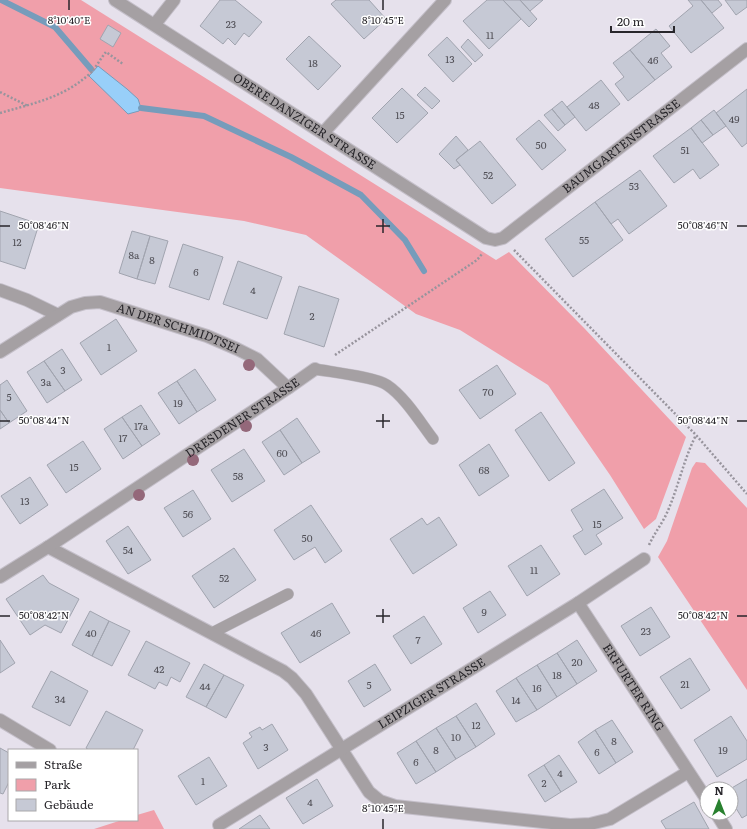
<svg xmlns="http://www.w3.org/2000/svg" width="747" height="829" font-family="Literata,serif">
<rect width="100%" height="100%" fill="#e6e1ec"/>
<path fill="#f09faa" d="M0,0H81L496,260L509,252L585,329L686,437L656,519L644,529L610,475L548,385L460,330L416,314L306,235L244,221L0,188Z
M696,462L705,463L747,508V690L658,557L667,541L692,468Z
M154,810L164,829H94L122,820H137V815Z"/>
<path fill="#98cff9" stroke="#769cbb" d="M98,66L127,89L138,99L141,108L139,111L128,114L89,76Z"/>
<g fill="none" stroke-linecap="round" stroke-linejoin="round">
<path stroke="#769cbb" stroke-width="6" d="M1,0L55,27L91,69
M141,108L204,116L291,157L361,195L405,240L424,271"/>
</g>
<path fill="#c6c9d5" stroke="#a1a4af" d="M220,0H235L262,22L249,37L244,33L235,45L228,38L223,44L200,26Z
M336,0H369L386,19L364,39L331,4Z
M487,0H503L521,19L489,49L463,21Z
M503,0H520L537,19L529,27Z
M520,0H543L530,11Z
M688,0H701L724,28L691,53L669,26L693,6Z
M701,0H718L722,5L712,13Z
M725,0H747V7L736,15Z
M108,25L121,33L113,47L100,39Z
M656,29L670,46L661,53L672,67L655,80L630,50Z
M309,36L341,66L318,90L286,59Z
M447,37L472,64L453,82L428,55Z
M468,39L483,55L475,62L461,47Z
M630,50L655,80L628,101L615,84L624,77L613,63Z
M601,80L620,104L586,131L567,107Z
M425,87L440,101L432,109L417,95Z
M402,88L428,113L397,143L372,118Z
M747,89V143L742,147L716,113Z
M562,101L575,117L565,125L552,109Z
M552,109L565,125L558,131L544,115Z
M714,110L726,126L713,135L701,120Z
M539,120L566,150L542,170L516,139Z
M701,120L713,135L702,143L691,128Z
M691,128L719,165L700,179L693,169L674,183L653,156Z
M456,136L468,150L456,160L460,165L454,169L439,154Z
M480,141L516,185L492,204L456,160Z
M640,170L667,206L629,234L618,219L611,224L595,202Z
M595,202L623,240L573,277L545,239Z
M0,211L39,224L25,269L0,261Z
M132,231L150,236L137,279L119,273Z
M150,236L168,241L155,284L137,279Z
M183,244L223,257L209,300L169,287Z
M238,261L282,277L267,319L223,304Z
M299,286L339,299L324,347L284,334Z
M116,319L137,351L101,375L80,343Z
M62,349L82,380L65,391L44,361Z
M44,361L65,391L47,403L27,372Z
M497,365L516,394L480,419L459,390Z
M195,369L216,400L197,412L177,381Z
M7,380L27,411L9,423L0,410V385Z
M177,381L197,412L179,424L158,393Z
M141,405L160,434L142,446L122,417Z
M0,410L9,423L0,429Z
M541,412L575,463L549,481L515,430Z
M122,417L142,446L123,459L104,429Z
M297,418L320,452L302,463L280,430Z
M280,430L302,463L284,475L262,442Z
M83,441L101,469L66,493L47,465Z
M489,444L509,476L479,496L459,465Z
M244,449L265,481L232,502L211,470Z
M30,477L48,505L20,524L1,496Z
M604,489L623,518L596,535L602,544L585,555L573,536L583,530L571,510Z
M193,490L211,519L183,537L164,508Z
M311,505L342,551L325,563L315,547L294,560L274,530Z
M439,517L457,545L413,574L390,539L422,518L427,525Z
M128,526L151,560L128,574L106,541Z
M541,545L560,574L527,596L508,566Z
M234,548L256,580L214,608L192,576Z
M43,575L49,583L79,599L61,633L45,625L30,635L6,599Z
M490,591L506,615L478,633L463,608Z
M332,603L350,633L300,663L281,633Z
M651,607L670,637L640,656L621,626Z
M90,611L109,621L92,656L72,645Z
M424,616L442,644L411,664L393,636Z
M109,621L130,631L112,666L92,656Z
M0,640L15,663L0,673Z
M577,640L597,671L577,684L557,653Z
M146,641L190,663L180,682L171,677L167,686L159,682L155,689L128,675Z
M557,653L577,684L557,697L537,665Z
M690,658L710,690L681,709L660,677Z
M204,664L224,675L206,707L186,697Z
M375,664L391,690L364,707L348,681Z
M537,665L557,697L537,710L516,678Z
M51,671L88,691L70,726L32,707Z
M224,675L244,685L226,718L206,707Z
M516,678L537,710L516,722L496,691Z
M476,703L495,734L476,747L456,716Z
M106,711L143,730L133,750H89L86,748Z
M456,716L476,747L456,759L436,728Z
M731,716L747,741V759L717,777L694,740Z
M612,720L633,752L616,763L595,730Z
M272,724L288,750L258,769L243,743L252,737L249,733L260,727L262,730Z
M436,728L456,759L436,772L416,741Z
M595,730L616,763L599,774L578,742Z
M416,741L436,772L416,784L397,753Z
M0,748L9,753V782L3,794L0,793Z
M559,755L577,782L561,792L544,765Z
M209,757L227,786L196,805L178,776Z
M544,765L561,792L545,802L528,775Z
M317,779L333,806L303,824L286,798Z
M747,779V815L742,818L731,800L730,789Z
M694,802L709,829H666L661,821Z
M260,815L270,829H239Z"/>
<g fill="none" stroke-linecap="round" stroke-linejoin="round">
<g stroke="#c4bfc9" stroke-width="12">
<path id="lane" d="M315,369C331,372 376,377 387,385C405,397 420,422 433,439
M212,633L288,594"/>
</g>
<g stroke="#c4bfc9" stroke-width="14">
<g id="street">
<path id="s1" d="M115,0L486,238L495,240L503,238L747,49"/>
<path d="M155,24L174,0"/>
<path d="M323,133L445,0"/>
<path d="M0,290L27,300L58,315"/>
<path id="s2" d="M0,352L71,307L85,303L100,302L207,336L237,349L257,359L288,388"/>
<path d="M48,547L283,671L292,678L306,694L369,792L380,801L395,806L570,825L590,824L610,819L688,772"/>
<path id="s3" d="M0,577L48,547L288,388L315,369"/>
<path id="s4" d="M578,603L707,800"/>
<path d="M0,720L50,750"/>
<path d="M716,813L726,829"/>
<path id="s5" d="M219,825L578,603L644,559"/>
</g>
</g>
<path stroke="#98949d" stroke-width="2.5" stroke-dasharray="2 2" stroke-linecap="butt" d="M0,92L28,106
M0,113C31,104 62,98 87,76C95,70 100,59 106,52L123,64
M514,250L696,435L747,494
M335,355L477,260L482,254
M649,545C654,534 661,525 666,515C678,489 683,461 696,435"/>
<use href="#lane" stroke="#a5a0a3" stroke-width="11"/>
<use href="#street" stroke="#a5a0a3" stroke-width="12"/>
</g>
<g fill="#94687a">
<circle cx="249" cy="365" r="6"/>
<circle cx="246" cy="426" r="6"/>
<circle cx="193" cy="460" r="6"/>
<circle cx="139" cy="495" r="6"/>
</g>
<path fill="none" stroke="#28262b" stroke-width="1.5" d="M69,0V10M383,0V10M383,219V233M0,226H10M376,226H390M737,226H747M383,414V428M0,421H10M376,421H390M737,421H747M383,609V623M0,616H10M376,616H390M737,616H747M383,819V829"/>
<g text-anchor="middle" stroke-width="3" stroke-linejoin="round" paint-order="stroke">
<g font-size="10" fill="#504f56">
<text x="231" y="28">23</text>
<text x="490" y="39">11</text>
<text x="450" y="63">13</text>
<text x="653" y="64">46</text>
<text x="313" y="67">18</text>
<text x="594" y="109">48</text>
<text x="400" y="119">15</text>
<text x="734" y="123">49</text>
<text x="541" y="149">50</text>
<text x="685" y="154">51</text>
<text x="488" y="179">52</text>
<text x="634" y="190">53</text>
<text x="584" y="244">55</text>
<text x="17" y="246">12</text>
<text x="134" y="259">8a</text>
<text x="152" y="264">8</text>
<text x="196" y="276">6</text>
<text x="253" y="294">4</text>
<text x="312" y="320">2</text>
<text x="109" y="351">1</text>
<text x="63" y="374">3</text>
<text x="46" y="386">3a</text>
<text x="488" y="396">70</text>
<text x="9" y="401">5</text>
<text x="178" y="407">19</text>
<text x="141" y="430">17a</text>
<text x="123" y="442">17</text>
<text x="282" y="457">60</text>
<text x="74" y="471">15</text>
<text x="484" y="474">68</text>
<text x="238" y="480">58</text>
<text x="25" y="505">13</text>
<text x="188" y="518">56</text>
<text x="597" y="528">15</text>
<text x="307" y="542">50</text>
<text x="128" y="554">54</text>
<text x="534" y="574">11</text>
<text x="224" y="582">52</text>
<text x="484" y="616">9</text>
<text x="646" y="635">23</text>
<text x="91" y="637">40</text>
<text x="316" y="637">46</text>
<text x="418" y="644">7</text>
<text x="577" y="666">20</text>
<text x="159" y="673">42</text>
<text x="557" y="679">18</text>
<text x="685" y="688">21</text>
<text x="369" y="689">5</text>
<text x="205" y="690">44</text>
<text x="537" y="692">16</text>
<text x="60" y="703">34</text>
<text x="516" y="704">14</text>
<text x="476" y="729">12</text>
<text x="456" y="741">10</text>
<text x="614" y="745">8</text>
<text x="266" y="751">3</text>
<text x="436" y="754">8</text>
<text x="723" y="754">19</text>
<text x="597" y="756">6</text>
<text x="416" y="766">6</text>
<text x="560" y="777">4</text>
<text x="203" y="785">1</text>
<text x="544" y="787">2</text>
<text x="310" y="806">4</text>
</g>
<g font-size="12" fill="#28262b" stroke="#fff">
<text dy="4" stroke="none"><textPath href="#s1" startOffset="225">OBERE DANZIGER STRASSE</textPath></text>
<text dy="4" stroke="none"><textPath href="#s1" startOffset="608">BAUMGARTENSTRASSE</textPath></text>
<text dy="4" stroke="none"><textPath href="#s2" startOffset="196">AN DER SCHMIDTSEI</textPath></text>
<text dy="4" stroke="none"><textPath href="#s3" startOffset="290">DRESDENER STRASSE</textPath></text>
<text dy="4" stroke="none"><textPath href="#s4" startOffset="101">ERFURTER RING</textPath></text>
<text dy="4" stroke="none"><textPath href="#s5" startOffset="250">LEIPZIGER STRASSE</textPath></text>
</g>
</g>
<g font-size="10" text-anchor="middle" fill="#28262b" stroke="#fff" stroke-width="3" stroke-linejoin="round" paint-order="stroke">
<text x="69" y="24">8°10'40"E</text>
<text x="383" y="24">8°10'45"E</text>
<text x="44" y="229">50°08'46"N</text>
<text x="703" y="229">50°08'46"N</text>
<text x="44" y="424">50°08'44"N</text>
<text x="703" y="424">50°08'44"N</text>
<text x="44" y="619">50°08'42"N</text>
<text x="703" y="619">50°08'42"N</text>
<text x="383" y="812">8°10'45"E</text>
</g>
<rect x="8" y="749" width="130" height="72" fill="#ffffff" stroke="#a9a8aa"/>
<rect x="16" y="762" width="20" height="6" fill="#a5a0a3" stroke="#a9a8aa"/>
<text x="44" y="769" font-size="12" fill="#28262b">Straße</text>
<rect x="16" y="779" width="20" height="12" fill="#f09faa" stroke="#a9a8aa"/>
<text x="44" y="789" font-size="12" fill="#28262b">Park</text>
<rect x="16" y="799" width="20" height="12" fill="#c6c9d5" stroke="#a9a8aa"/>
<text x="44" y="809" font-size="12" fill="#28262b">Gebäude</text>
<g transform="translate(719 801)"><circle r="19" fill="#ffffff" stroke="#a9a8aa"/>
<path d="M0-3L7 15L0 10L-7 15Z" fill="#29812f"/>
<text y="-6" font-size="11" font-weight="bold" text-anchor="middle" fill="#28262b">N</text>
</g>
<path d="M611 26v6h63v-6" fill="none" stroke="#28262b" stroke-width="2"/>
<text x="617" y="26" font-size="12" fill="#28262b" stroke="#ffffff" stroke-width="3" paint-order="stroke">20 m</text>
</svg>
